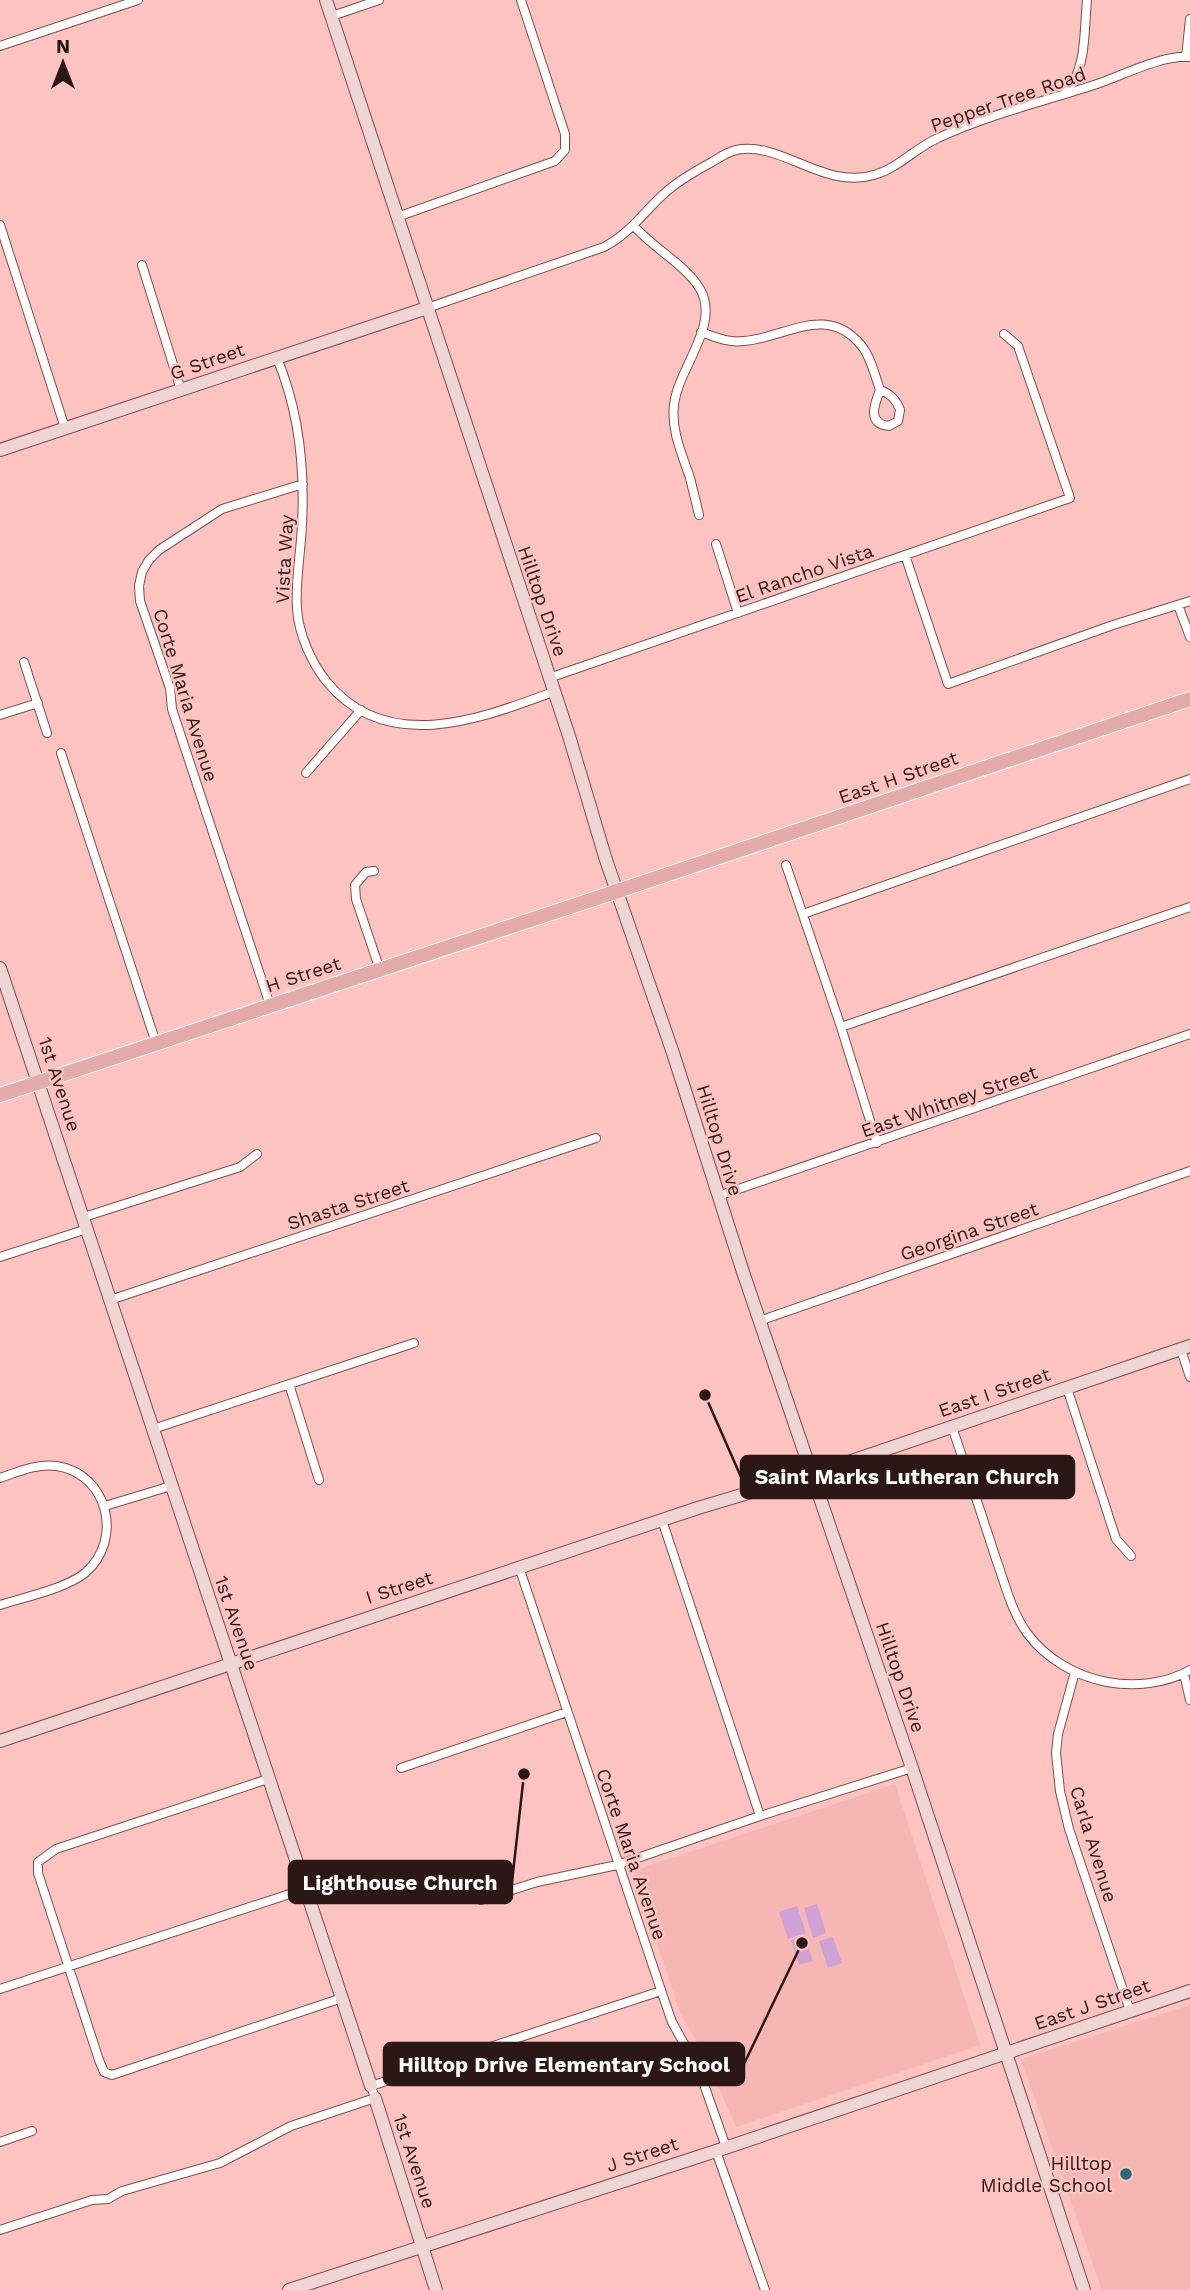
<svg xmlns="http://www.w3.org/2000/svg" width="1190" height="2290" font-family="'Work Sans',sans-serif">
<rect width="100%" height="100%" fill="#fcc3c1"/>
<path fill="#f6b6b3" d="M895,1784L980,2045L736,2127L704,2053L680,2013L634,1873L645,1867Z
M1190,2005V2290H1102L1021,2059Z"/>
<path fill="#cfa1d7" d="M817,1904L826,1933L813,1938L804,1908Z
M797,1906L806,1933L788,1939L779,1912Z
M804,1935L813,1961L799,1965L791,1940Z
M833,1937L842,1963L828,1968L819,1941Z"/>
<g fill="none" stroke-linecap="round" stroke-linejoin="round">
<g stroke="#7d4d4b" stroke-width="10">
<path id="street" d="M332,16L379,0
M0,46L138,0
M1186,57L1190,19
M1065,93C1087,72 1084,29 1087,0
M397,217L555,161L565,150V134L521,0
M0,225L65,428
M634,226C653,248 686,265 700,289C721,325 678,368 674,405C671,431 682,454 690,478C693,490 696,502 699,515
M142,265L181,390
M427,308L604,247C631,233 645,210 667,191C680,180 697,170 712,162C719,158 727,152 736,150C780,140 823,190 874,175C899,168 915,148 938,138C987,115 1042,102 1094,85C1122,76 1160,55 1190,57
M701,332C715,337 728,343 744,341C785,338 826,303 861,345C871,357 875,376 880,390C874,405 867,424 889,426L898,421L900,410C897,401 890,393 880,390
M277,358C299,411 305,467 302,524C301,552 295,581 297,609C299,635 311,662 327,682C387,755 480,719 553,692
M716,544L738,613
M905,555L948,684L1113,625L1190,601
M1178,605L1190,637
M24,662L47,733
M549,678L1070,498L1018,346L1004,334
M0,715L38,703
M61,753L156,1043
M306,773L361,710
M786,865L841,1027L877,1143
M374,871L366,872L355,885L356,899L380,970
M803,914L1190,779
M270,1005L172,709L170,688L140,601L139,586L142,572L149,560L159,550L222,509L303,484
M841,1027L1190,907
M718,1196L1190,1034
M84,1217L240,1167L257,1154
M0,1257L87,1229
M110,1300L596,1138
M759,1321L1190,1171
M1181,1350L1190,1377
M289,1384L319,1480
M1067,1388L1116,1539L1131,1556
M952,1427C967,1471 982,1515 996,1559C1005,1583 1011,1611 1027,1633C1046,1659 1076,1676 1107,1682C1134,1687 1165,1684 1190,1670
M153,1429L414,1343
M0,1478C18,1472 37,1463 57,1466C108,1474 124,1540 85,1573C65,1589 25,1597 0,1605
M105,1506L171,1486
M662,1520L760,1816
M519,1567L665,2002L672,2022L700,2073L726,2147
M1075,1672L1058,1734L1056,1753L1060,1791L1069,1829L1130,2011
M1184,1674L1190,1700
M401,1768L567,1712
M268,1779L56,1849L38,1862V1873L99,2060L104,2072L112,2075L342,1998
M481,1900L537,1882L617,1865L760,1816L912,1768
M0,1989L305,1889
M0,2142L32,2131
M716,2151L765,2290
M0,2230L92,2200L108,2199L122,2191L220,2163L291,2126L375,2098L371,2086L661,1991"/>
</g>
<g stroke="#7d4d4b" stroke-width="14">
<path id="secondary" d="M326,0L569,736L606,860L673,1053L743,1272L912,1768L1084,2290
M0,450L427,308
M0,968L371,2086
M0,1741L698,1508L825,1470L1190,1346
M375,2098L436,2290
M289,2290L716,2151L1190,1991"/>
</g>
<g stroke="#fff" stroke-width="16">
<path id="primary" d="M0,1095L588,901L1190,699"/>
</g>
<use href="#street" stroke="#fff" stroke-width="8"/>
<use href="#secondary" stroke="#f0d5d5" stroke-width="12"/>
<use href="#primary" stroke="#e2abaa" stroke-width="14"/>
</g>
<circle fill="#226e72" stroke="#fcc3c1" stroke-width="2.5" cx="1126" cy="2174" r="7"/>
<g text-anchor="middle" stroke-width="5" stroke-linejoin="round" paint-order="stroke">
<g font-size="19" fill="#2b1716" stroke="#fcc3c1">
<text transform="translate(1008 99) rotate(-19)" y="7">Pepper Tree Road</text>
<text transform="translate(207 361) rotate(-19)" y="7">G Street</text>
<text transform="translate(284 559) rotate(-87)" y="7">Vista Way</text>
<text transform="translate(804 573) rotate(-19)" y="7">El Rancho Vista</text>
<text transform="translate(543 601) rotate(71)" y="7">Hilltop Drive</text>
<text transform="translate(186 695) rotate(73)" y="7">Corte Maria Avenue</text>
<text transform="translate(898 777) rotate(-19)" y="7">East H Street</text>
<text transform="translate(303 974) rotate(-18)" y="7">H Street</text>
<text transform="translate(60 1084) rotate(72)" y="7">1st Avenue</text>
<text transform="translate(949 1101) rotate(-19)" y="7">East Whitney Street</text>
<text transform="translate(720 1140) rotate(73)" y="7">Hilltop Drive</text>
<text transform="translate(348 1204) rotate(-18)" y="7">Shasta Street</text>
<text transform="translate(969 1231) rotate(-19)" y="7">Georgina Street</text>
<text transform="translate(994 1392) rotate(-19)" y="7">East I Street</text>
<text transform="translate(399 1587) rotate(-18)" y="7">I Street</text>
<text transform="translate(237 1623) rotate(71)" y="7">1st Avenue</text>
<text transform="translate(901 1677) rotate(71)" y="7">Hilltop Drive</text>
<text transform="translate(1094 1844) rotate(73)" y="7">Carla Avenue</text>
<text transform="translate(632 1854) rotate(71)" y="7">Corte Maria Avenue</text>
<text transform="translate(1092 2004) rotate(-19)" y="7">East J Street</text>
<text transform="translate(642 2154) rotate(-18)" y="7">J Street</text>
<text transform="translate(415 2161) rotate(72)" y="7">1st Avenue</text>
</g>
<g font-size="19" fill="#2b1716" stroke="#fcc3c1" text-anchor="end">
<text x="1112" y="2170">Hilltop<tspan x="1112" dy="22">Middle School</tspan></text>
</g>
</g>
<path fill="none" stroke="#2b1716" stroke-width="2.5" d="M705 1395L741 1477M524 1774L512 1882M802 1943L744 2064"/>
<g fill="#2b1716" stroke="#fcc3c1" stroke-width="2.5">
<circle cx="705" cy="1395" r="7"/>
<circle cx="524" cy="1774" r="7"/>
<circle cx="802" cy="1943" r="7"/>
</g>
<g fill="#2b1716" stroke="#2b1716" stroke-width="2.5">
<rect x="741" y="1456" width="333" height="42" rx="7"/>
<rect x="289" y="1861" width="223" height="42" rx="7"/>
<rect x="384" y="2043" width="360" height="42" rx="7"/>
</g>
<g font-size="21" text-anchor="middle" font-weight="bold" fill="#fff">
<text x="907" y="1484">Saint Marks Lutheran Church</text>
<text x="400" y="1890">Lighthouse Church</text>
<text x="564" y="2072">Hilltop Drive Elementary School</text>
</g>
<g transform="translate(63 63)" stroke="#fcc3c1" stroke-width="5" paint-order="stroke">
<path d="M0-5L12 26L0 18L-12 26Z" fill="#2b1716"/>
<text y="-10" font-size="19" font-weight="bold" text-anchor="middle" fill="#2b1716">N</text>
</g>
</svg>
